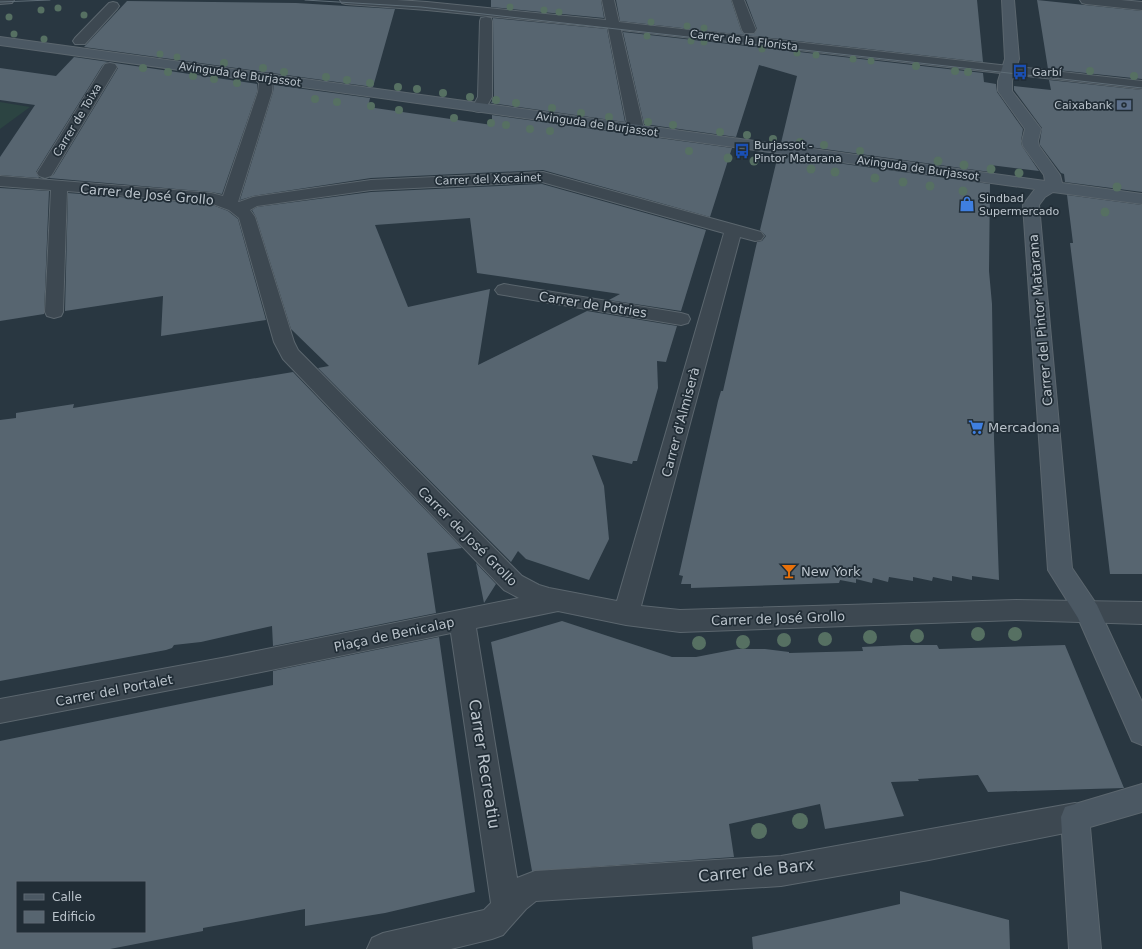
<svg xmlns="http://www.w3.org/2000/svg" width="1142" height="949" font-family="'DejaVu Sans',sans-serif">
<rect width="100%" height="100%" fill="#293741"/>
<path fill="#2c4442" d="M0,102L30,107L0,129Z"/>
<path fill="#576570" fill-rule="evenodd" d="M491,0H601L604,18L491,7Z
M616,0H731L741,30L744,34H754L757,29L746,0H977L983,62L620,21Z
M1037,0L1142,11V79L1048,69Z
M127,1L296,3L395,9L373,87L84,47Z
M493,18L607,29L625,122L491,103L494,97Z
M623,32L983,73L984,82L996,84L997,92L1023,129L1021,141L1022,146L1039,171L990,165V172L781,143L797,76L759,65L736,137L644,124Z
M74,57L109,62L105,63L102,66L36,172L39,178L0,175V157L35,105L0,100V68L56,76Z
M115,63L257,84V92L222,194L211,192L49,178L54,174L118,68Z
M1049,80L1142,90V192L1065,182L1064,174L1061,173L1040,145V141L1042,128L1014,90V86L1051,90Z
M274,85L370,98L368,107L492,125V115L732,148L710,217L543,170L371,178L253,196L240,200L273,92Z
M778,155L990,184L989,271L992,304L994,439L999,580L972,576V580L952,576V581L933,577L932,581L913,577V581L889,577L888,582L873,578L872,583L856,579V583L840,580L839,583L691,588V584H681L683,576L679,575L718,401L721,391H723L757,242L762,241L766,236L760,230Z
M542,184L706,230L681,311L609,300L620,294L477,273L470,218L375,225L408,307L490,289L478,365L587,311L677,326L666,362L657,361L658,388L637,461H633L632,464L592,455L604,486L609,539L589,580L526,559L518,551L511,562L318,368L329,366L291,329L256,217L252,210L257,207L371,192Z
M0,188L49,191L44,314L0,321Z
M68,193L210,204L228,211L238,219L266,320L161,336L163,296L65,311Z
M1067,195L1142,205V574H1110L1074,275L1070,243H1073Z
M293,372L462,548L427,553L436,613L273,646L272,626L201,642L174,645L172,648L166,650L0,681V420L16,418V413L74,404L73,408Z
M476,563L496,584L484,603Z
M562,621L672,657H696L737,649H765L789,652V653L863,651L862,647L904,645H937L939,649L1065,645L1124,788L988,792L978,775L918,779L919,781L891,782L904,816L825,829L820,804L729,824L734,857L532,871L491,642Z
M439,637L475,892L385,913L305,926V909L203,928V931L110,949H0V741L273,685V671ZM17,882H145V932H17Z
M900,891L1009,920L1010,949H753L752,937L900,904Z"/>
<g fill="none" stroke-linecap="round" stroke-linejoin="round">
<g stroke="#5b666e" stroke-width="2">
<path id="street" d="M0,0H14L12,3L0,4Z
M340,0H397L427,2L606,20L602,0H614L619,22L1142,81V89L621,30L644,129L641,132L636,134L631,132L628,129L608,28L427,10L346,4L342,3Z
M732,0H744L756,30L754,33H744L742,30Z
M1080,0H1121L1142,2V10L1086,4L1082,3Z
M113,2L117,3L119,6L117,9L85,44H75L73,41L75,38L109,3Z
M486,17L491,18L492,21V97L484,111L479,112L474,111L472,108L478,97L480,21L481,18Z
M110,63L115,64L117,67L53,173L51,176L45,178L39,176L37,173L103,67L105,64Z
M260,73L265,74L273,81L272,92L238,202H239L253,197L371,180L543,172L761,232L764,236L761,240L755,241L740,237L641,606L680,610L1016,600L1142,602V624L1016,620L680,632L626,625L558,611L476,628L517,878L535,871L781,856L1075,803L1085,807L1089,817L1085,827L1075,831L929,860L781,886L536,901L526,909L503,935L492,939L451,949H367L372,938L383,933L484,910L491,903L451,633L227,679L0,723V699L227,657L519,598L504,590L283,359L274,342L239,218L229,210L210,203L67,191L63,312L61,316L54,318L47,316L45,312L51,190L0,186V176L211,193L223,196L258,92L259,83L253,77L255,74ZM542,182L724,233L617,601L549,588L539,585L522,576L298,350L294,342L255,217L250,210L257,206L371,190Z
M504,284L681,313L688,315L690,319L688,323L681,325L498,294L495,290L498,286Z"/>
</g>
<g stroke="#5b666e" stroke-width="2">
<path id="secondary" d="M1002,0H1014L1019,59L1012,81V91L1041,129L1038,141L1039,146L1060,175L1062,183L1142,194V204L1053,192L1045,197L1039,205L1072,568L1097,605L1142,702V745L1132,741L1078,618L1048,570L1023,205L1035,189L0,45V37L1045,181L1044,175L1023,146L1022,141L1025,129L998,91V81L1005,59Z
M1142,784V812L1090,827L1101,949H1069L1061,817L1065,807Z"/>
</g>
<use href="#street" fill="#3d4851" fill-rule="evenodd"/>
<use href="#secondary" fill="#4b5863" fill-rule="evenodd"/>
<path stroke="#5f6d77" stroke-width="1" d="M305,0L421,7L1142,88
M0,2L50,0"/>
</g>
<g fill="#567062">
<circle cx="510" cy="7" r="3.5"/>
<circle cx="58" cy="8" r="3.5"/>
<circle cx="41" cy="10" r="3.5"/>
<circle cx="544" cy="10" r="3.5"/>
<circle cx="559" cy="12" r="3.5"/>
<circle cx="84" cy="15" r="3.5"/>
<circle cx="9" cy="17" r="3.5"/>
<circle cx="651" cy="22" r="3.5"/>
<circle cx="687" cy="26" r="3.5"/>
<circle cx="704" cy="28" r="3.5"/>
<circle cx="14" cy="34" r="3.5"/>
<circle cx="647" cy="36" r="3.5"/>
<circle cx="44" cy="39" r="3.5"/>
<circle cx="691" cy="41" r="3.5"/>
<circle cx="704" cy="42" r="3.5"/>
<circle cx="762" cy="49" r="3.5"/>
<circle cx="797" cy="53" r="3.5"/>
<circle cx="160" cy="54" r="3.5"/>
<circle cx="816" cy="55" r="3.5"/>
<circle cx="177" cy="57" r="3.5"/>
<circle cx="853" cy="59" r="3.5"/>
<circle cx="871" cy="61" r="3.5"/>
<circle cx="224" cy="63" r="4"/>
<circle cx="916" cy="66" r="4"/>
<circle cx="143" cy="68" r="4"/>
<circle cx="263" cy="68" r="4"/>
<circle cx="955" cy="71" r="4"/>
<circle cx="1090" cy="71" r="4"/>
<circle cx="168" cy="72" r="4"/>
<circle cx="284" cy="72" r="4"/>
<circle cx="968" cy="72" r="4"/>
<circle cx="193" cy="76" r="4"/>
<circle cx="1134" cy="76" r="4"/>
<circle cx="326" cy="77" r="4"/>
<circle cx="214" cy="79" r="4"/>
<circle cx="347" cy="80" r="4"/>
<circle cx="237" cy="83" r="4"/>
<circle cx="370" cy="83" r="4"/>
<circle cx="398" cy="87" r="4"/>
<circle cx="417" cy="89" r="4"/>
<circle cx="443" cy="93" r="4"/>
<circle cx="470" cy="97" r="4"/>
<circle cx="315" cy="99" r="4"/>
<circle cx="496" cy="100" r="4"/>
<circle cx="337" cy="102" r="4"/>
<circle cx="516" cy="103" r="4"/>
<circle cx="371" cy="106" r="4"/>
<circle cx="552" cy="108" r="4"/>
<circle cx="399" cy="110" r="4"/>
<circle cx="581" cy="113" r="4"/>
<circle cx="609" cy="117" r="4"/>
<circle cx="454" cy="118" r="4"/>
<circle cx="648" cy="122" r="4"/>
<circle cx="491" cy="123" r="4"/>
<circle cx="506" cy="125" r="4"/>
<circle cx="673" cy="125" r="4"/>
<circle cx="530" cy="129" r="4"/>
<circle cx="550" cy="131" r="4"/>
<circle cx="720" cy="132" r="4"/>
<circle cx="747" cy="135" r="4"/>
<circle cx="773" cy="139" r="4"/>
<circle cx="800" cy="142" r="4"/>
<circle cx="824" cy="145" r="4"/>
<circle cx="689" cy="151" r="4"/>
<circle cx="860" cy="151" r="4"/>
<circle cx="728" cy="158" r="4.5"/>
<circle cx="754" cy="161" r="4.5"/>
<circle cx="938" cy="161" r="4.5"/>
<circle cx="964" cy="165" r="4.5"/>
<circle cx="811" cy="169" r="4.5"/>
<circle cx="991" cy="169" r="4.5"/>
<circle cx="835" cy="172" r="4.5"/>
<circle cx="1019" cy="173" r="4.5"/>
<circle cx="875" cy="178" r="4.5"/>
<circle cx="903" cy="182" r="4.5"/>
<circle cx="930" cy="186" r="4.5"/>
<circle cx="1117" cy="187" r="4.5"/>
<circle cx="963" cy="191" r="4.5"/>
<circle cx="1105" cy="212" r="4.5"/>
<circle cx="978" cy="634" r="7"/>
<circle cx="1015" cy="634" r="7"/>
<circle cx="917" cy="636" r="7"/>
<circle cx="870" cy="637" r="7"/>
<circle cx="825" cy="639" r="7"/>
<circle cx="784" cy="640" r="7"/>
<circle cx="743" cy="642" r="7"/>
<circle cx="699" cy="643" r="7"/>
<circle cx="800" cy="821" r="8"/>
<circle cx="759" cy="831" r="8"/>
</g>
<defs>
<g id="bus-bare" transform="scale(1.2)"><path d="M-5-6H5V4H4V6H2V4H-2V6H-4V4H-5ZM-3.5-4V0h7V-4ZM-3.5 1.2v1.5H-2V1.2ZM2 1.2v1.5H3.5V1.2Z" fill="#1a4fb4" stroke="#212d36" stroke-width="2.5" paint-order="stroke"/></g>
<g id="bank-bare" transform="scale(1.2)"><path d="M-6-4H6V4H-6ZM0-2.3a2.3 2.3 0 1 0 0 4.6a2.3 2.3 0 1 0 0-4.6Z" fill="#5c6f8a" stroke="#212d36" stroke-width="2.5" paint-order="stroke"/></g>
<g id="shop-bare" transform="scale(1.2)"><path d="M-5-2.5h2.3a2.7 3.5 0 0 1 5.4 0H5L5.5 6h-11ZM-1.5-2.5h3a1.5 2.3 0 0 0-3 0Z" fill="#3f7fe0" stroke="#212d36" stroke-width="2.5" paint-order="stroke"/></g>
<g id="supermarket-bare" transform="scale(1.2)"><path d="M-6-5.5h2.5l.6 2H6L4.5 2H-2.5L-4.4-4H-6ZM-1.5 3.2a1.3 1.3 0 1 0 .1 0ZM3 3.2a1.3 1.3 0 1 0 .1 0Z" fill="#3f7fe0" stroke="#212d36" stroke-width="2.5" paint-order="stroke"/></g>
<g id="bar-bare" transform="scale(1.2)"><path d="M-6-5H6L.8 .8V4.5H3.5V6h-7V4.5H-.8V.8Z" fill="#e8710a" stroke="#212d36" stroke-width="2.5" paint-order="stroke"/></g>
</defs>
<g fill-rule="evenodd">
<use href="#bus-bare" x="1020" y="72"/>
<use href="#bank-bare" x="1124" y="105"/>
<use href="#bus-bare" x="742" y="151"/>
<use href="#shop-bare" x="967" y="204"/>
<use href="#supermarket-bare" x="976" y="427"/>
<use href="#bar-bare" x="789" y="571"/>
</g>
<g text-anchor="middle" stroke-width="3.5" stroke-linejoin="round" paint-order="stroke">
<g font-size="11" fill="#bac3cb" stroke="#212d36">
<text transform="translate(744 40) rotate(7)" y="4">Carrer de la Florista</text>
<text transform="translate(240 74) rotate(8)" y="4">Avinguda de Burjassot</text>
<text transform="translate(77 120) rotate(-59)" y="4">Carrer de Toixa</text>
<text transform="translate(597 124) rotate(8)" y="4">Avinguda de Burjassot</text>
<text transform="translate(918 168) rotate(8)" y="4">Avinguda de Burjassot</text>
<text transform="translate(488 179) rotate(-2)" y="4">Carrer del Xocainet</text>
</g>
<g font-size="11" fill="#bac3cb" stroke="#212d36" text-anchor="start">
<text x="1032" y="76">Garbí</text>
<text x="1112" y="109" text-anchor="end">Caixabank</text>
<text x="754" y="149">Burjassot -<tspan x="754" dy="13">Pintor Matarana</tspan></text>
<text x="979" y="202">Sindbad<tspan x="979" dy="13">Supermercado</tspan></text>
</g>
<g font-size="13" fill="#bac3cb" stroke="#212d36">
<text transform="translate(147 194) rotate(5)" y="5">Carrer de José Grollo</text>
<text transform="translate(593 304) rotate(9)" y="5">Carrer de Potries</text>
<text transform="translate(1040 320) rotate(-95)" y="5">Carrer del Pintor Matarana</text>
<text transform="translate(680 422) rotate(-75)" y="5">Carrer d'Almiserà</text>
<text transform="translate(468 536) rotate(45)" y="5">Carrer de José Grollo</text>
<text transform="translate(778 618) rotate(-2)" y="5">Carrer de José Grollo</text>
<text transform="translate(394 634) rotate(-12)" y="5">Plaça de Benicalap</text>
<text transform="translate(114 690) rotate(-11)" y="5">Carrer del Portalet</text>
</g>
<g font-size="13" fill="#bac3cb" stroke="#212d36" text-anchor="start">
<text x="988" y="432">Mercadona</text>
<text x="801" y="576">New York</text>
</g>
<g font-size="16" fill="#bac3cb" stroke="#212d36">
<text transform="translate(485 764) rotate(81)" y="6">Carrer Recreatiu</text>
<text transform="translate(756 870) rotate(-6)" y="6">Carrer de Barx</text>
</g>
</g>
<rect x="16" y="881" width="130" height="52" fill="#212d36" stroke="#5e6972"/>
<rect x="24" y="894" width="20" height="6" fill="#4b5863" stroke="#5e6972"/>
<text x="52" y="901" font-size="12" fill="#bac3cb">Calle</text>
<rect x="24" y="911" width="20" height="12" fill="#576570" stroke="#5e6972"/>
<text x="52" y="921" font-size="12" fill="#bac3cb">Edificio</text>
</svg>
